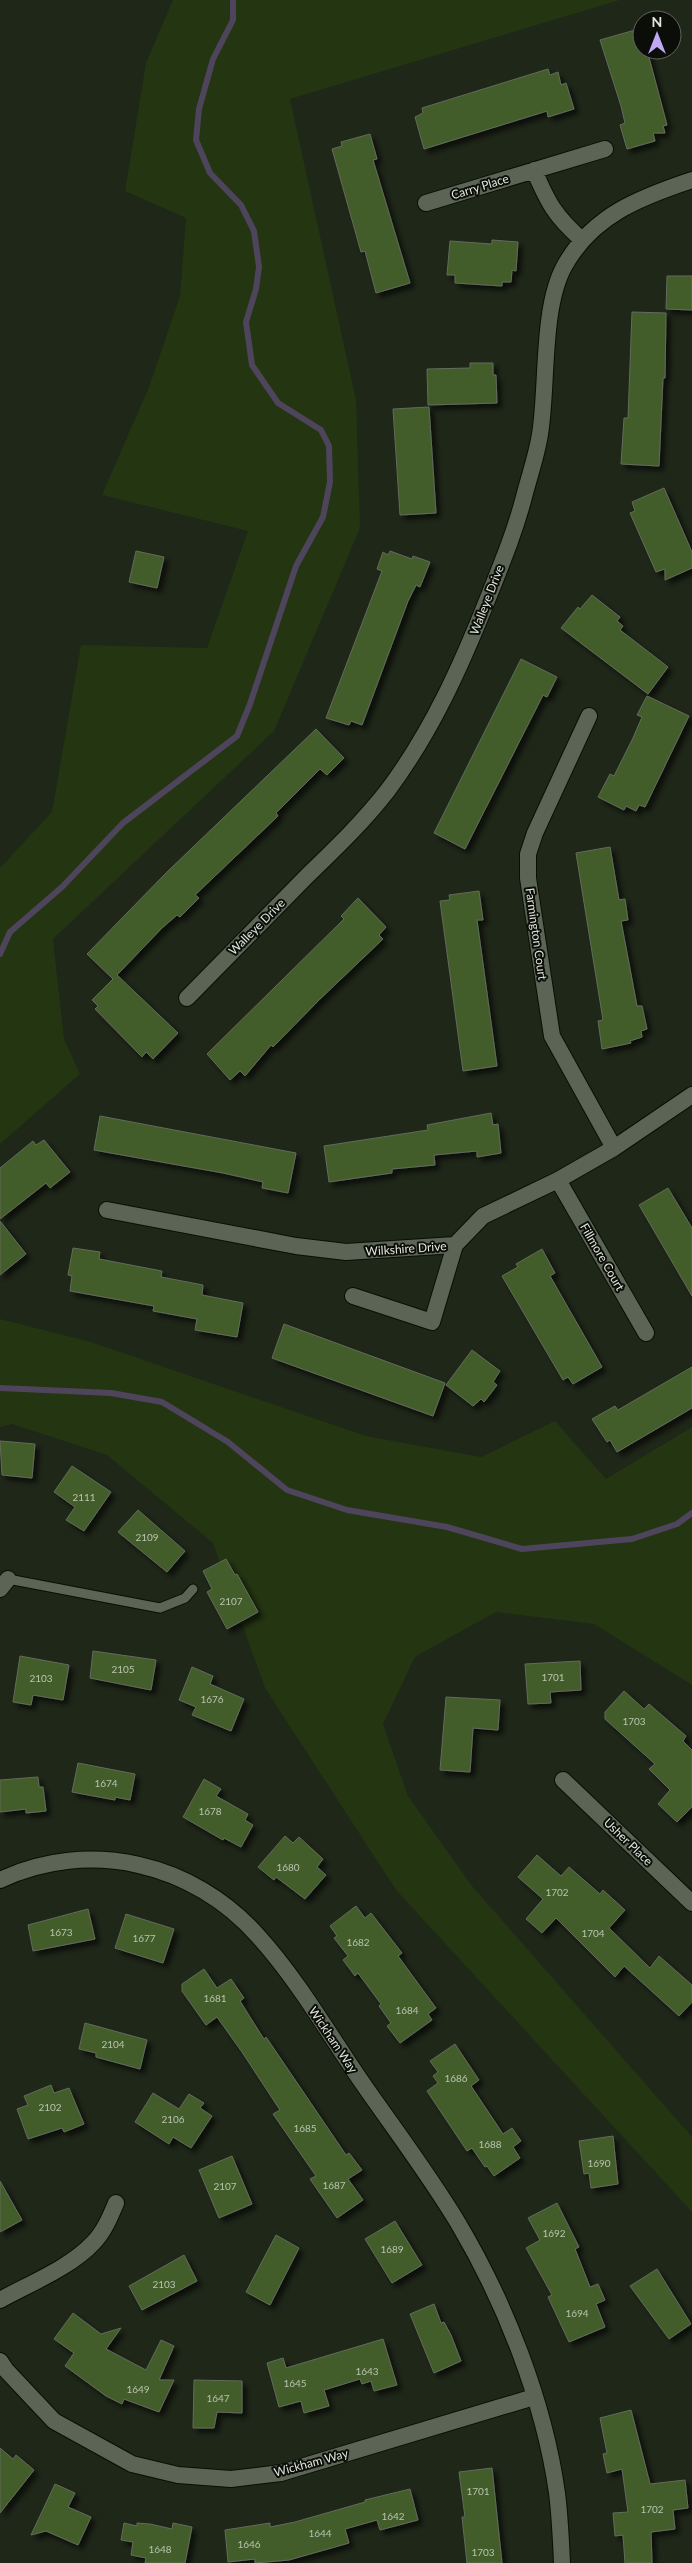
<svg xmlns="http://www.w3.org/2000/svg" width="692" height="2563" font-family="Lato,sans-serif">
<defs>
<filter id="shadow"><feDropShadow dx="4.5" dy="4.5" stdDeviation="2.5" flood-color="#0009"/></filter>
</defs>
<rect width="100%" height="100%" fill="#1f2719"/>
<path fill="#233511" d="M173,0H620L290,99L356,400L360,528L274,731L53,939L64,1039L80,1074L0,1144V868L52,812L81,645L207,648L248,531L102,495L149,387L180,296L186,218L125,191L146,63Z
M0,1319L91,1342L366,1436L481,1457L555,1421L606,1479L692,1427V1685L594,1624L496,1612L415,1657L383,1724L408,1796L472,1886L692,2137V2212L396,1890L265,1688L213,1543L107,1455L12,1424L0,1427Z"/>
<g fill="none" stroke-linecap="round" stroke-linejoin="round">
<path stroke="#4e455c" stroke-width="6" d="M0,954L10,932L62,887L123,823L237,736L250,704L296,566L323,517L330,482L329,446L321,430L278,403L252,365L246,322L256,289L259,267L254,231L241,205L210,173L196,140L199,109L213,59L233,20V0
M0,1388L111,1393L162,1402L228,1442L287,1490L347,1510L447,1527L522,1549L632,1539L677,1524L692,1513"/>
</g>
<path fill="#425b2b" stroke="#636c5c" filter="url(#shadow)" d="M642,28V50H647L667,125L663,126L665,133H653L655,141L627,149L620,125L625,123L621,106L600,40Z
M548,69L550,75L558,72L561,85L566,83L574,109L548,117L547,111L424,149L415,117L423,113L422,108Z
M370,134L377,159L373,160L410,283L376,293L365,251L361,252L332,149L342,146L341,142Z
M492,240L518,242L516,271L512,270L511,282H502V286L455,283V275H447L450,241L492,244Z
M667,276H692V310L666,309Z
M632,312L666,313L665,378H663L659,466L621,464L624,418H628Z
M470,363H493V375H496L497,403L428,405L427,369L470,368Z
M429,407L436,513L400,515L393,409Z
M664,488L692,552V568L665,580V569L656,572L630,513L635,511L632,502Z
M136,551L164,557L157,588L129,582Z
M390,551L412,559L413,556L430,562L420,587L416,585L408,601L362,725L351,721L349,725L326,718L382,571L377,569L383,552L388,555Z
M592,595L620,617L617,621L623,626L620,630L668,667L648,694L561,628L578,607L580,609Z
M521,659L557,677L547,697L543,695L465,849L434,833Z
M647,696L689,716L645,807L639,805L636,811L626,806L624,810L598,797L610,774L614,776L633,738L642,717L637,715Z
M316,729L344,758L327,775L320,769L276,813L278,816L195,895L199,898L180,917L177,915L162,928L117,975L178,1033L153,1059L146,1052L142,1057L95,1009L98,1006L92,1000L113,979L87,954L167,872Z
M610,847L619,900L625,899L628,920L621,921L637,1006H642L647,1029L641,1031L642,1037L630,1041L631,1043L602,1049L598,1021L603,1020L576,853Z
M479,891L483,920H477L497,1066L463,1071L440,901L450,900L449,895Z
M358,898L386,927L379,935L383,939L319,1000L273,1047L271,1045L245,1076L240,1071L230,1080L207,1054L344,919L341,916Z
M491,1113L493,1125L498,1124L501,1153L477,1157V1151L434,1155L435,1165L392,1169V1173L329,1182L324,1146L428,1130L427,1125Z
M100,1116L296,1153L288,1193L262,1188L263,1182L223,1173L94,1150Z
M44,1140L70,1172L50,1188L46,1183L0,1219V1168L33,1141L36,1145Z
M668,1188L692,1228V1296L639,1205Z
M0,1221L26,1254L0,1275Z
M73,1248L100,1252L99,1259L162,1271L161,1277L203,1285L202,1295L243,1303L237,1337L195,1330L197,1319L153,1311L154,1306L70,1291L72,1276L68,1275Z
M542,1249L555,1273L550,1276L602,1367L573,1384L568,1377L563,1380L502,1276L518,1267L516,1264Z
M284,1324L445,1383L433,1416L272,1358Z
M472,1350L500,1371L493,1382L497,1385L491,1393L484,1402L481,1399L473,1406L446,1385Z
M692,1367V1408L617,1452L610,1440L607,1442L592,1419L615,1406L618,1410Z
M0,1441L35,1444L32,1478L2,1475Z
M72,1466L111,1492L84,1531L66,1520L75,1507L54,1492Z
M138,1510L185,1551L167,1572L118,1532Z
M226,1559L235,1575L237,1574L258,1612L227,1629L207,1592L212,1589L203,1571Z
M93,1651L156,1660L151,1690L90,1678Z
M20,1656L69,1665L63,1700L33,1695L31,1705L13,1702Z
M580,1661L581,1690L550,1692L551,1703L528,1704L525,1664Z
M192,1667L213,1676L210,1684L244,1699L231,1731L192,1715L196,1707L179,1700Z
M624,1691L644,1709L649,1704L686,1736L683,1741L692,1750V1807L677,1822L658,1804L670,1790L649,1769L655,1764L605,1719V1712Z
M446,1697L500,1700L498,1730L473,1728L470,1772L440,1770Z
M78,1763L135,1774L130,1800L115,1797V1800L72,1792Z
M38,1777L39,1787H43L46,1811L26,1813V1809L0,1812V1780Z
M204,1779L221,1789L216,1796L248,1814L245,1820L253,1825L241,1847L224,1838L223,1840L183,1817Z
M285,1836L293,1843L299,1837L323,1859L317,1867L326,1875L305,1899L276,1877L274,1880L258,1867Z
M537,1855L561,1876L569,1867L600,1894L603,1890L625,1910L609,1928L650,1968L659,1956L692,1985V2002L679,2016L624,1966L615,1977L556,1918L542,1933L526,1919L543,1899L518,1877Z
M356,1906L365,1918L371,1913L402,1953L398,1956L436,2008L428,2014L432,2020L400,2043L387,2026L391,2023L379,2006L381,2004L358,1973L355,1976L343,1960L348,1956L334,1938L337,1936L330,1926Z
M88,1909L95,1939L33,1951L28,1925Z
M126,1914L174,1929L163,1963L115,1948Z
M204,1969L217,1988L231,1979L244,1998L240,2001L255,2025L264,2039L266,2037L346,2155L349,2153L362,2170L348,2179L363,2200L337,2218L310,2179L316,2176L273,2114L280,2110L242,2052L217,2017L206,2025L182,1991V1984Z
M85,2023L147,2040L140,2069L96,2057V2053L79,2049Z
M455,2044L479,2080L471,2086L503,2134L512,2128L521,2141L513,2147L520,2158L494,2176L487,2166L485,2167L472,2148L467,2151L427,2091L438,2083L433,2076L438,2072L430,2061Z
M51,2085L54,2093L69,2088L84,2124L64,2132L62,2128L28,2139L17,2109L28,2105L24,2096Z
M153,2093L179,2109L189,2094L204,2103L200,2108L212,2116L191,2148L173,2137L169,2144L135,2122Z
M613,2136L618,2184L591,2188L589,2173L584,2174L579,2141Z
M232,2156L252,2204L219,2218L199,2170Z
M0,2181L22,2220L0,2232Z
M557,2203L579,2247L575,2249L590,2287L598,2284L605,2300L596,2304L605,2327L569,2342L548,2297L552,2295L526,2248L540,2240L528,2218Z
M395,2221L422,2265L392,2283L365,2239Z
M276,2235L299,2248L270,2305L246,2292Z
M184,2255L197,2281L142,2310L129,2286Z
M657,2269L691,2324L669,2339L630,2286Z
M434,2304L441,2323L444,2322L451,2335L461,2361L434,2373L410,2314Z
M73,2313L101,2334L121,2328L106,2349L146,2370L161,2340L174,2346L159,2380H174L159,2412L124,2399L122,2404L106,2396L65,2366L74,2353L54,2339Z
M383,2339L397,2385L374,2391L371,2381L362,2384L360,2379L324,2390L329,2406L304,2413L301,2401L279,2407L267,2363L283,2358L286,2368Z
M194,2380L242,2381V2413L217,2412L214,2428H193Z
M631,2410L650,2484L685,2480L688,2508L673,2510L675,2529L651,2532L652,2563H625L623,2535L615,2536L613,2513L628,2512L622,2469L607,2473L603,2454L607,2453L600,2418Z
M0,2448L13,2459L16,2455L34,2470L0,2513Z
M492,2468L502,2563H467L462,2517H465L459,2472Z
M55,2484L75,2493L68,2507L91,2517L78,2545L46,2531L31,2535Z
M410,2489L418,2520L380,2530L377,2520L345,2529L349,2543L289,2560L255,2563V2559L228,2562L225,2530L270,2523V2527L295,2522L365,2502V2500Z
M124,2523L137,2526V2523L150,2524L172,2529L173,2523L192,2527L185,2563H145L146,2558L131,2555L133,2542L121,2540Z"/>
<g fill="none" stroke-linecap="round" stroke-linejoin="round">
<g stroke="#090f04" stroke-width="11">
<path id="service" d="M8,1579L160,1608L185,1598L193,1589"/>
</g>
<g stroke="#090f04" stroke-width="18">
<path id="minor" d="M534,170C548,203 555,216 582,240
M426,203L605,149
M589,716L535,833L528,854V878L552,1036L614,1148
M187,998C227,957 268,916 308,875C336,848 364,821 388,790C432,731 461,666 488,598C502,563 516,529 525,493C530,474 537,454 540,434C548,385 541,307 565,265C593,215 641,197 692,180
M558,1180L646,1333
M107,1210L296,1246L346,1252L455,1245L483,1216L558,1180L614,1148L692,1095
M353,1296L432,1322L455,1245
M0,1589L8,1579
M563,1780L692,1903
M0,1880C89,1838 194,1863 258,1936C297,1979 327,2031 359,2078C392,2126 428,2173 458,2223C505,2302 544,2401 557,2493C560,2516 561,2540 562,2563
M0,2300C29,2284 71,2267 93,2243C104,2232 110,2217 116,2203
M0,2361L6,2370L54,2421L132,2464L178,2475L231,2479L281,2473L534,2397"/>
</g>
<use href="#service" stroke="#5b6455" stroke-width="9"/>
<use href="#minor" stroke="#5b6455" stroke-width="16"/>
</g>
<g text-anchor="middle" stroke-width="4" stroke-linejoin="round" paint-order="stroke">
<g font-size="10" fill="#b9c3b0">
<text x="84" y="1501">2111</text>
<text x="147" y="1541">2109</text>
<text x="231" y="1605">2107</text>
<text x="123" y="1673">2105</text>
<text x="553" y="1681">1701</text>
<text x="41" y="1682">2103</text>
<text x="212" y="1703">1676</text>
<text x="634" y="1725">1703</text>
<text x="106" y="1787">1674</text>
<text x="210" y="1815">1678</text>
<text x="288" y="1871">1680</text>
<text x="557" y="1896">1702</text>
<text x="61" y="1936">1673</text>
<text x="593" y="1937">1704</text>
<text x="144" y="1942">1677</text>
<text x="358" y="1946">1682</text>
<text x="215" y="2002">1681</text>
<text x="407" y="2014">1684</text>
<text x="113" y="2048">2104</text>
<text x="456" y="2082">1686</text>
<text x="50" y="2111">2102</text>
<text x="173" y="2123">2106</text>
<text x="305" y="2132">1685</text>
<text x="490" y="2148">1688</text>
<text x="599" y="2167">1690</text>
<text x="334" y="2189">1687</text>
<text x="225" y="2190">2107</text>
<text x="554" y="2237">1692</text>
<text x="392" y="2253">1689</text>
<text x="164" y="2288">2103</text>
<text x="577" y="2317">1694</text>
<text x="367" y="2375">1643</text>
<text x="295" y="2387">1645</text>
<text x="138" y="2393">1649</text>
<text x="218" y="2402">1647</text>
<text x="478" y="2495">1701</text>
<text x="652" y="2513">1702</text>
<text x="393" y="2520">1642</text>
<text x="320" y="2537">1644</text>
<text x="249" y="2548">1646</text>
<text x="160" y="2553">1648</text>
<text x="483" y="2556">1703</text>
</g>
<g font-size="12" fill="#e1e6dd" stroke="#0b0e08">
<text transform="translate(480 187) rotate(-17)" y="4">Carry Place</text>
<text transform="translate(487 600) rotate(-69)" y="4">Walleye Drive</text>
<text transform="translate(257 927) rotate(-45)" y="4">Walleye Drive</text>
<text transform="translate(536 934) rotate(82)" y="4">Farmington Court</text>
<text transform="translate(406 1249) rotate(-4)" y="4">Wilkshire Drive</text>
<text transform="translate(602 1257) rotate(60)" y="4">Fillmore Court</text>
<text transform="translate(628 1842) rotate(44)" y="4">Usher Place</text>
<text transform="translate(333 2040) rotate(56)" y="4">Wickham Way</text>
<text transform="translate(311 2463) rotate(-15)" y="4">Wickham Way</text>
</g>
</g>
<g transform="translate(657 35)"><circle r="24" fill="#0b0e08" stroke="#61645d"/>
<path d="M0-4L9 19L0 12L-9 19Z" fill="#c0a8f4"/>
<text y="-8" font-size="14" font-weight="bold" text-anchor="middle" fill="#e1e6dd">N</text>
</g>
</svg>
